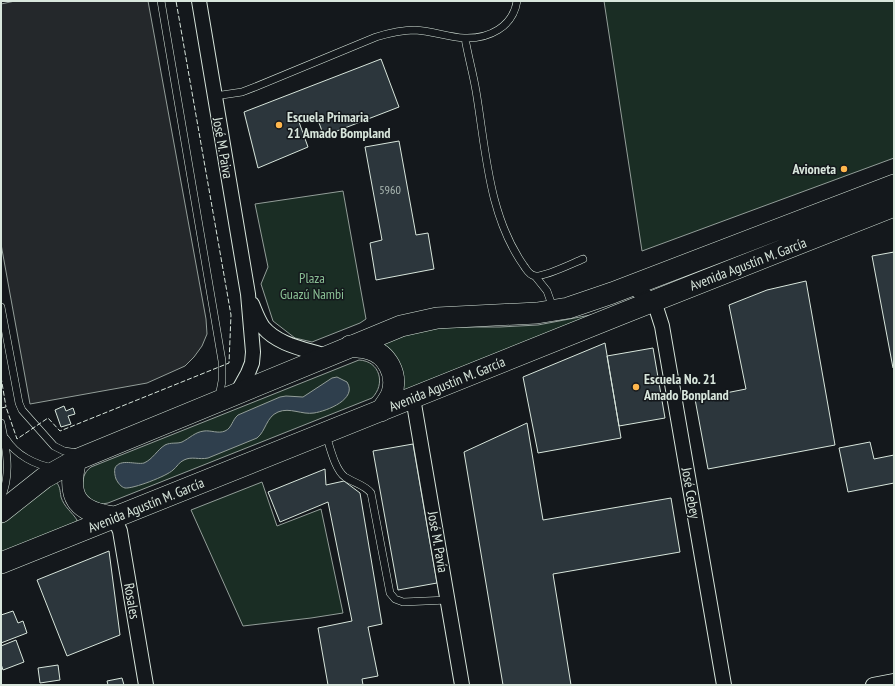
<svg xmlns="http://www.w3.org/2000/svg" width="895" height="686" font-family="'PT Sans Narrow',sans-serif">
<rect width="100%" height="100%" fill="#14181c"/>
<path fill="#1a2d24" stroke="#939e99" d="M604,1H894V158L642,251Z
M343,191L366,319L360,323L312,342L295,338L273,321L261,284L268,267L255,204Z
M601,313L407,391L402,390L391,351L383,343L385,341L426,329L453,327H500L538,325Z
M359,360C380,361 386,384 372,398L108,503C96,506 89,499 82,490C83,479 83,473 91,467Z
M56,482C60,486 60,491 61,497C64,507 72,512 77,520L76,523L1,553V524L25,503Z
M262,482L277,526L321,509L343,613L311,618L243,626L191,510Z"/>
<path fill="#24282b" stroke="#939e99" d="M15,1H148L206,319L207,334L202,346L194,357L185,366L147,383L30,404L1,244V4Z"/>
<path fill="#2f3f4d" stroke="#939e99" d="M337,377L347,382C358,399 327,411 314,413C302,415 290,407 278,412C266,417 266,431 257,438L208,458C199,460 192,456 184,460C179,462 177,467 173,470C167,476 133,489 125,488C121,487 118,483 116,479C115,476 114,471 115,468C120,458 136,465 144,463C153,459 157,450 165,445C171,442 177,444 182,442C190,438 195,432 204,431C211,430 218,434 225,431C232,428 232,420 238,415L280,397L286,396L303,397L332,378Z"/>
<path fill="#2c363c" stroke="#d8e6dc" d="M381,59L399,107L324,136L316,115L299,122L308,147L258,168L244,112Z
M399,141L416,235L428,233L434,269L376,280L370,243L382,240L365,147Z
M894,252V368H893L872,256Z
M806,281L835,445L708,469L695,399L746,389L729,305L767,290Z
M605,343L621,438L538,453L523,377Z
M653,348L665,418L619,426L607,356Z
M64,406L66,411L73,408L75,414L68,416L71,424L61,427L55,410Z
M527,423L543,520L671,498L680,552L553,574L571,685H503L464,452Z
M870,442L874,459L894,455V483L848,492L839,448Z
M413,444L437,583L398,590L373,451Z
M325,469L326,485L344,481L360,493L382,624L368,627L378,676L362,679L363,685H328L318,628L352,621L328,502L280,522L268,492Z
M109,551L120,635L67,656L37,580Z
M13,611L18,623L23,621L27,633L1,643V615Z
M16,640L24,662L3,670L1,664V646Z
M58,665L60,680L40,683L38,668Z
M122,678L124,685H108L107,681Z"/>
<g fill="none" stroke-linecap="round" stroke-linejoin="round">
<g stroke="#d8e6dc" stroke-width="8">
<path id="service" d="M161,1L222,361V381L219,397
M465,38C468,56 473,73 476,91C486,150 488,215 524,266C527,270 529,275 535,276C545,277 573,263 583,259
M215,96L242,92L255,87L376,37C389,33 402,30 415,30C432,31 448,37 464,38C489,39 513,27 517,1
M535,276L547,291L553,308
M1,307L19,403L22,410L54,446L64,451L78,453
M1,423C6,447 12,474 1,498
M326,435C330,447 335,470 345,477C354,483 365,485 371,493L390,593L395,599L403,602L448,600
M6,439C16,455 35,465 54,468"/>
</g>
<g stroke="#d8e6dc" stroke-width="16">
<path id="minor" d="M199,1L248,294L253,352L252,363L248,373L237,393
M630,286L654,301L662,326L724,685
M252,304C255,311 258,320 263,327C278,345 305,349 326,356
M413,398L462,685
M114,517L120,531L146,685
M873,685L894,681"/>
</g>
<g stroke="#d8e6dc" stroke-width="22">
<path id="secondary" d="M350,346C356,347 363,347 369,349C387,354 398,374 392,393C390,399 385,405 381,411
M76,460C66,497 77,512 114,517
M1,512L44,478L76,460L401,326L437,318L537,313L568,308L612,293L894,185
M1,563L621,314L894,206"/>
</g>
<use href="#service" stroke="#14181c" stroke-width="7"/>
<use href="#minor" stroke="#14181c" stroke-width="14"/>
<use href="#secondary" stroke="#14181c" stroke-width="21"/>
<path stroke="#d8e6dc" stroke-width="1" stroke-dasharray="5 2" stroke-linecap="butt" d="M1,377L6,407
M1,408L6,407L17,439L48,418L60,431L229,363L231,315L176,1"/>
</g>
<g fill="#ffb74d" stroke="#14181c" stroke-width="1.5">
<circle cx="279" cy="125" r="4"/>
<circle cx="844" cy="169" r="4"/>
<circle cx="636" cy="387" r="4"/>
</g>
<g text-anchor="middle" stroke-width="3" stroke-linejoin="round" paint-order="stroke">
<g font-size="12" fill="#adbab4">
<text x="390" y="194">5960</text>
</g>
<g font-size="14" font-weight="bold" fill="#d8e6dc" stroke="#14181c" text-anchor="start">
<text x="287" y="122">Escuela Primaria<tspan x="287" dy="16">21 Amado Bompland</tspan></text>
<text x="836" y="174" text-anchor="end">Avioneta</text>
<text x="644" y="384">Escuela No. 21<tspan x="644" dy="16">Amado Bonpland</tspan></text>
</g>
<g font-size="14" fill="#d8e6dc" stroke="#14181c">
<text transform="translate(223 148) rotate(80)" y="5">José M. Paiva</text>
<text transform="translate(748 264) rotate(-21)" y="5">Avenida Agustín M. García</text>
<text transform="translate(447 384) rotate(-22)" y="5">Avenida Agustín M. García</text>
<text transform="translate(691 493) rotate(80)" y="5">José Cebey</text>
<text transform="translate(146 505) rotate(-22)" y="5">Avenida Agustín M. García</text>
<text transform="translate(438 542) rotate(80)" y="5">José M. Pavía</text>
<text transform="translate(132 601) rotate(80)" y="5">Rosales</text>
</g>
<g font-size="14" fill="#8ac095" stroke="#14181c">
<text x="312" y="283">Plaza<tspan x="312" dy="16">Guazú Nambi</tspan></text>
</g>
</g>
<rect width="895" height="686" fill="none" stroke="#d8e6dc" stroke-width="4"/>
</svg>
